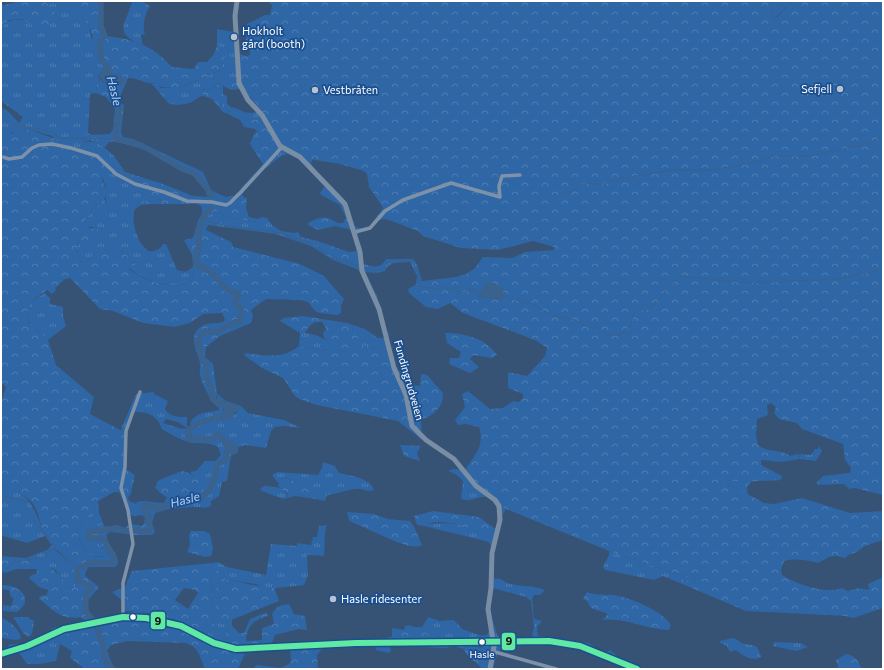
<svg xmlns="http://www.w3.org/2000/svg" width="884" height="670" font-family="Commissioner,sans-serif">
<defs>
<pattern id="grass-tufts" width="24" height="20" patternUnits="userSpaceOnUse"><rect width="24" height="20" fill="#2f66a5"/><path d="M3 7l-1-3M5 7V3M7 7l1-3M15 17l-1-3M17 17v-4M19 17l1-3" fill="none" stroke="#4e7db2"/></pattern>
<pattern id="forest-crowns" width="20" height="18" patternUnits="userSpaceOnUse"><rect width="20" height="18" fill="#2f66a5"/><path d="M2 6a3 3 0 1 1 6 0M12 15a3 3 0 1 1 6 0" fill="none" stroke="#4e7db2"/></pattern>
</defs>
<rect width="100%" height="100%" fill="#365274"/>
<path fill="url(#grass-tufts)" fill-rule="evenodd" d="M44,1H69L89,25L91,37L103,51L106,67L98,75L100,79L97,83L96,93L90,94L88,133L91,135L83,137L84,142C97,139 106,148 114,156V161L120,169L118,172L137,184L142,193L161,200L159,202L140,201C129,213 134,229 140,242C142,246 146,248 148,251C154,252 161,249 163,244H166L177,270C185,272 187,273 193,266L194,275L191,282C172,291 145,281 129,268L135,262L129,260L122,251C109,251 93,249 87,263H82C76,256 76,248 81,240L86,243L94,227H86L85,221L95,205L108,206C103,197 108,191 105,184C101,174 99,166 93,157L72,151L52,136L28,129L24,132H12L10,136L1,141V107L8,111L19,123L23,117L1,101V27C12,17 20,18 33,25L49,4Z
M133,1H141L150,6C145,14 142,26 145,34L141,35L143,45C127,38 118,35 127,16C129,11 130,6 133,1Z
M779,1H792L776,17L772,18L770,17L771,12Z
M236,19L240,61L250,97L297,153L303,158L313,159L311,163L314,169L343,198L349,207L354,226L363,229L370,226L383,208L386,219L379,220L369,230L359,233L357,236L362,248L363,264C373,266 380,270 386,259H413L417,264L422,281L416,284L417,276L410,262L394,263L388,266L385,271L378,273L365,272L377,296L387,332L390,334L385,336L378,312L360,272L357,269L333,260L311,246L276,234L208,225L206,229H202L201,227L208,215L217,211L225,217L257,222L258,219L262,217L267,218L272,225L281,231V234L303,242L314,243L330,255L359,265L355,241L346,209L299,159L288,154L282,155L266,168L245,189L242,195L245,198H239L228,206L221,205L215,197L206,195L207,193L195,177L148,151L119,142L123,137L133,139L203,172L211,190L225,197L234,196L263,164L251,146L250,143L256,131L259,134V140L262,142L260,150L275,141L263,121L245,119L229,111L228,114L223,112V94L227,96V103L230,107C241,108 246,117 257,111L237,83H218L212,88L201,90L203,96C196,97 194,102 189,103C184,105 174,105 169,104L152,84L155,83L161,88H179L221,70L219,45H217V29L234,32Z
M45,293L50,298V304L63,307V316L66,326L48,340L31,325L26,317L30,302Z
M353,325L365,329L378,338H385L389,354L380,349L350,343Z
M300,333C309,332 322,337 329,342V348L324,351L299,346Z
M154,392V394L168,401L165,409C170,417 179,417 187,417V426H189L187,428L178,422L166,419L163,423L182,429L186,428V434L192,437L190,432L192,428L190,425C193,411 209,413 219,410V407L214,403L216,401L223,406V413L227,417L237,413V406L221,400L217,397V394L226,401L241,406L248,413L284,420L301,428L284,426L275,427L271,431L266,448L245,445L236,448L231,455L227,481L222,482L219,496L211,501V506C206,509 201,507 195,507C181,508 168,508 155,513L152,523L154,528L144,524L145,518L142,515L143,512L140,505L135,503C145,498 153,504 164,503L167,497L189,502L202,500L196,479L190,472L196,471L205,461H215L221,455L218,447C209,442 203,444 194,443C184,442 170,434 162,429C157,416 150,412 135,412L130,418L127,437L121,429L136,394Z
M819,446L822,451L816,461L800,459L798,454L811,455L815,449H818Z
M323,462L335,466L339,473C350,476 370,477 374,490C368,493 362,488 355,489C346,490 338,494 327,495L325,501L316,499C307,486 297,481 283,477L278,483L272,475L277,472L318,475L322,468Z
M453,469L465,470L488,497C478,495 473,503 461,499L463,481L457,475L448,471Z
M728,480L740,482L752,481L747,487L748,495L727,483Z
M264,486C275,488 284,484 288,498L283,499L262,491L260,489Z
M1,487C30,489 36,513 45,536L27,543L3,536L1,533Z
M492,499L506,509L503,514L493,555L494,579C503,577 503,583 511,584C522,587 534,585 545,590L540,595H534L532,599L534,619L542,621L537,627L538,636L589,643L596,648L607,652L610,650L620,659L645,669H630L582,650L564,646L553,644L504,645L497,654L493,669L482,647L469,646L464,649L453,646L446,648L393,646L390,647L391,651L389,653L376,650V647L341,646L339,648L329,647L322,649L321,647L290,648L289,651C274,645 252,655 233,653C216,650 206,639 192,634C158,623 123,621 89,626L87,633H72L57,640L60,644L56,661L39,664H27L19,653L1,656L8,649L9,644C23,646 44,639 53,628L93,618L137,611L195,628L214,625L211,613L212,563L218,562L227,567L266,575L271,544L297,546V543L311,545L313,537H317L319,526L327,525C324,530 325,547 324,556L307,555L308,575L304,585L267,589L256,584L226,580L218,567L221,624L232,619V626L225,630L230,645L381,640L387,639L388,637L429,639L422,627L428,617L440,621L454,620L462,629L482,636L487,635L490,629L489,592L491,546L489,542L420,525C439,522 462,522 479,531C483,533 486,536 489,538L494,528H496C498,517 500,508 492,499ZM493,588L526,597L531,601L534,627L532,637H499L497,635L490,610Z
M98,501L99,513L104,525L94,527C96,538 97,546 108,552L106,556C85,560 81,546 77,530C83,519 92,512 98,501Z
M52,545C62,560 74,560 73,580L76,584L75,587L70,588L66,587C55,558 44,572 26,558L47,550Z
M609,551L677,574L697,578V583L675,579V581L663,576L654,580L605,570L603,567L609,555Z
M733,638C737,639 738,641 742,643C754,647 757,641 761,657C752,662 743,656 736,650L730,652L727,646L720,643V641Z
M774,642L801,643L808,647L796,651L773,646Z"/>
<path fill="url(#forest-crowns)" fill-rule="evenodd" d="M19,1H44L55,10L54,17L49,24L33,25L21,19L9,20L1,27V6Z
M69,1H101V26L105,36C134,39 152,45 172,67L194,69L198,62H207L214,54L217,45H219L221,52L225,56L221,70L176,89C167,86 163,90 155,83C147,85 137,77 128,78L120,97V102L124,105L121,133L123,137L119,142H109L105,147L90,140L85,142L83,137L87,135L110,134L113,129L115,109L106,97L96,93L97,83L100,79L105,84L123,77C105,72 106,69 103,52L95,45L89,25Z
M267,1H779L771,12L770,17L773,18L777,17L792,1H883V495L855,488L849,489L844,484L817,485V482L823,476L850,473L851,468L845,460L843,444L802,429L797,423L779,419L774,413L776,407L771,403L767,405L768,415L757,419L756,436L758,445C768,453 781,449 790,456L797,454L800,459L781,462L761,460V465L782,476L781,480L740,482L728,480L727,483L764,503L774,504L802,498L850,513L883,511V540L865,546L857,552L848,555L845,558L836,556L829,557L818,563C807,560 795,558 784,561L781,570L782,575C796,584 827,595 842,588L848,591L859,588L869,590L868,584L881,578H883V608L853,618L846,616L746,611L675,581V578L696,583L697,578L677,574L609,551L506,509L488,497L465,470C475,454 485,446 479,427L466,424L458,425L455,420L465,407L462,394L468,391L490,409L503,408L513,401L519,402L523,398V394L508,388V372L527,376L545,356L547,348L535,340L463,313L450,303L438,309L426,307L409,293L408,289L422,281L456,277L466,274L475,268L483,257L512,258L525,252L554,250V247L533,241L498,250L461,248L423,236L418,231L386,219L382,206L369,187L367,174L364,171L340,164L303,158L283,144L275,135L262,111L244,89L239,72L240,54L246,56L250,55L249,43L246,40L247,24L265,15H270L272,5Z
M219,83H237L240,89L231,90L223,86V112L212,99L203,96L201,90L212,88Z
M231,110L245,119L257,120L261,117L275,141L272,144L273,150L271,153L260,150L262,142L259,140V134L255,129L244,127L240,120L228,114Z
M28,129L67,143L72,151L93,157L103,163L102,180L108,193L104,199L108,206L107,211L102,212L99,205H95L85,221L86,227L104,231L97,241L86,243L80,241C76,248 77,256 82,263H87C92,252 109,245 120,251C127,253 127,259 135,262V265L131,266L129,269C145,281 172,291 191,282L194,275L192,255L184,240L193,238L198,220L202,214V207L197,204H150L141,205L133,210L140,201L159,202L161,200L142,193L137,189V184L118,174L119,169L114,161V156L125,172L163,184L193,196L215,197L221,205L228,206L239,198H247L246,208L249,217L258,219V222L225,217L217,211L208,215L201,227L202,229H206V230L231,242L233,247L300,264L324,276L344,299L341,306V313L338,315L319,313L315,311L308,302L300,300L266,299L251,310L253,316L251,323L220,336L206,347L205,357L213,364L217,394L214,403L211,401C208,392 202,385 200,375C199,371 201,367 200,363C197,350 187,335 202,326C208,322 217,324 223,322L225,320L222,313L203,314L190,323L175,327L143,323L113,311L100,309L70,278L65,279L55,288L56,290L52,294L47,290L30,302L26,317L31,325L48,340L56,365L94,397L90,414L124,432L127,437L126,469L135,475L131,493L128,498L129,501L140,505L143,512L142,515L135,516L130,515L128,508L119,492H114L98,501L91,513L81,523L77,530C80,544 83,555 99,557C104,557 105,557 108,554L97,542C89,541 87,540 86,532C92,524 102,526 110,527L115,525L124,528L131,524L142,526L144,524L154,528L155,532L152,535H134L111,532L107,534C105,544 118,550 118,564L115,567H89L86,571L85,576L99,587L88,600L89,612L93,618L85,620L81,617C61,621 54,610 39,599L40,596L47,595L48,590L39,587L29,578L30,576L37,573V569H16L5,573L1,571V556L25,558L37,564L47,565L62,577L66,587L70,588L75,587L76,584L73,580C74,557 55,555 45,535C40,526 39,512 33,504C25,494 12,488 1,487V402L6,387L1,382V141C9,137 15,127 24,132Z
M325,186L342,202L352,230L335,226L318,230L308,225V223C313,220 322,216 328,218C334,220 336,224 343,223L346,218L340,205L321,195L320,193Z
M281,231L294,233L298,232L301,237L318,241L349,252L357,251L359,265L330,255L314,243H307L281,234Z
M303,316L347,323L353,325L352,331L357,334L358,338L352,340L350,343L380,349L389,354L396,367L410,385L420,386L421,374L427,375L443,393C443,408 434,415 421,420L422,440L398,421L317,405L299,399L295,396L283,378L262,368L244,355L246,353C266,356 283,359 299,346L324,351L327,350L329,342L324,338L323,334L326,328L322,322C313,321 310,325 305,333H300L280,321L283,318Z
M445,333C464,333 486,338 497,355L492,358L473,355L470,359L479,367L470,373L449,364L450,358H459L461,352L447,343Z
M400,445L421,446L417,453L420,461L404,456Z
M182,471C195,473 203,485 206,497C191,506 165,502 155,487L159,480Z
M282,477C297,481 307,486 316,499L295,496L288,498L287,493L278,486L280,479Z
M433,511L479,517L494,528L489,538C473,527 458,523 439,522C431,522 424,526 417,525L414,516Z
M347,512L374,514L388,519L410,521C416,528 418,537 422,545C410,553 367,527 353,523L349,520Z
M191,531H204L210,534L213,548L211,556L205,557L187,552L190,545L189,535Z
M212,563L211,613L214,625L202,632C184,620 146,610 124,611L125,603L112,592L125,587L132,571ZM184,588L195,590L198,593L188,609L175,600Z
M218,566L226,580C239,581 265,589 274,587L279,601L221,624C216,611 211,595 219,583L216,577Z
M1,585C18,584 36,598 17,612L3,611V605L11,606L14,598L11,597L9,590L1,589Z
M587,592C595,596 605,594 614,595C630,598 662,610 671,625L669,630C647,630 625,617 602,620L608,614L591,608L587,601L583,599Z
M289,604L294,614L305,616L307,630L299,629L275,635L271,645H230L225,630L232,626L239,633H244L250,619L267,612L268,616C253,620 247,626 246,641L262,640V628L274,624L272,614C277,606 280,605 289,604Z
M13,617H27L34,621L32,634L29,637L23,633Z
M1,618C9,620 21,630 21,639L15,640L1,638Z
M108,623H137L185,631L212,646L233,653L245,654L238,669H205C199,657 200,647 185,643L127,641L111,645L107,651L114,669H85L70,658L72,651L60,644L57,640C63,631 77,633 87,633L88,626Z
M409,625L413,627H422L430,639L392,638V628L404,630L405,626Z
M469,646L491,649L489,669H482C477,661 466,658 464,649Z
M321,647L322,649L317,655L318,669H254L255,666L258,665L280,668L289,664L291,660L290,648Z
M846,654C854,655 858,660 861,667L860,669H839L836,660Z"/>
<path fill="#3b618d" d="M106,67C112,76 120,73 125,80L121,86L113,82L105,84L98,75Z
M487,283H494L502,288L505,297L500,300L478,297Z
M217,397L221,400L237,406L240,410L227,417H219L224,410L221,403L216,401Z"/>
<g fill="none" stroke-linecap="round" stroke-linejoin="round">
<path stroke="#3b618d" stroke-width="1" d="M1,119L11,122L16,127C27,126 51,129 59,138L115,139
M561,193L568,194L585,183L604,184L619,179L673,170H712L752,163L774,156H810L862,145L883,137
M204,219C231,232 263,226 291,236
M295,237L311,243L331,258L358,266
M364,268L375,270L383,269L390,260L412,261L418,271L419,286L438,289L444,287L464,293L470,289L480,294
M505,297L535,305L549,315L572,319L588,327L599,328C603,333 604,334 611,335
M613,335H620L630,327L634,313L638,310L650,309L679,276L749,283L840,279L883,269
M4,496L26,501V509L55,548L79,568
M6,569L14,562L46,557L47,553L55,548"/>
<path stroke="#3b618d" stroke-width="5.5" d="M101,1V26L105,36L100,41L101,60L108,68L115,101L119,109L115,139L141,145L182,169L194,173L213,196
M113,669C111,666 108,665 106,662C104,658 105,651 103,646C97,630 99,625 85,611L86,593L92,588L77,579V569L89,563H112L115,559L104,540C99,536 93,540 88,537L89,532L118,528L127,531L139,530L148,532L151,528L148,523L149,517L144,510L145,505L159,509C172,502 172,505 183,503C210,498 213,489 217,464L225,461L227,451L234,452L236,450L232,444L226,445L225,441L218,434L212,439L194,438L191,440L187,434C191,422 218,416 230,417L232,410L230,405H219L212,398V390L206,377L207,367L200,354L201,348L197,342L204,331L217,332L233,323L240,321L241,310L234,301L239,296L237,293L227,290L212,273L196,264V257L199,246L198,230L206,214L211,209"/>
<path stroke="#7d92a8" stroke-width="3.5" d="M3,157L9,159L22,157L32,148L39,145L52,144L71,148L97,156L116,174L135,184L164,192L187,201L212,202L226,205L230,203L241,192L282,147
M355,232L370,228L385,211L403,200L451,183L500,197L499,186L502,176L520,175
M123,617V583L133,544L128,510L121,488L125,467L126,431L140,392
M495,652L556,669"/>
<path stroke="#798da4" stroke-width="5" d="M237,1L235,16L239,83L248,100L262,115L280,146L300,157L345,204L360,252L362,271L379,309L394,368L406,395L412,426L426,440L454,459L476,486L495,500L499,506L500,520L492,553L491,588L488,609L493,641
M490,669L495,641"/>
<path stroke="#7d8ea7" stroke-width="5.5" d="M1,654L27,646L64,629L123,617L146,618L181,626L214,643L236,649L356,643L549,641L580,646L637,669"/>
<g stroke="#1b4f8f" stroke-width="9">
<path id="bus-1" d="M1,654L27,646L64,629L123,617L146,618L181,626L214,643L236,649L356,643L549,641L580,646L637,669"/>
</g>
<use href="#bus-1" stroke="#60e9a3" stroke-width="6"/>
</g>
<g fill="#b9c2ce" stroke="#1b4f8f" stroke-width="1.5">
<circle cx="234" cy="37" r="4"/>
<circle cx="840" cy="89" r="4"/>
<circle cx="315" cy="90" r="4"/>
<circle cx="333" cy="599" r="4"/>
</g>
<g fill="#fff" stroke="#1b4f8f" stroke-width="1.5">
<circle cx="133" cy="617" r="3.5"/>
<circle cx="482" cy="642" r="3.5"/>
</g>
<g text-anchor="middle" stroke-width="3.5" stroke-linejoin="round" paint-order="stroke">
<g font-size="10" fill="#fff" stroke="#1b4f8f">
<text x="482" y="658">Hasle</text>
</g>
<g font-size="11" fill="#fff" stroke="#1b4f8f" text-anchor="start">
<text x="242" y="35">Hokholt<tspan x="242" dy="13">gård (booth)</tspan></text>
<text x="832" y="93" text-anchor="end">Sefjell</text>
<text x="323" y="94">Vestbråten</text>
<text x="341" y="603">Hasle ridesenter</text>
</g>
<g font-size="11" fill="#fff" stroke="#1b4f8f">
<text transform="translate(409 380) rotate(74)" y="4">Fundingrudveien</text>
</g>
<g font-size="12" font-style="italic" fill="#b5d3f5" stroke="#1b4f8f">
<text transform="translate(114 91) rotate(76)" y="4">Hasle</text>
<text transform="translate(185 500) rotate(-15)" y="4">Hasle</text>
</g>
</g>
<g stroke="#1b4f8f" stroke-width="1.5">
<rect x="150" y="611" width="16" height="19" rx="4" fill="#60e9a3"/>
<rect x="501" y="632" width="15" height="19" rx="4" fill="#60e9a3"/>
</g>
<g font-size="11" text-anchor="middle" font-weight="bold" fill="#111">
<text x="158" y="625">9</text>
<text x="509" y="645">9</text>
</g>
<rect width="884" height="670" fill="none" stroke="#ffffff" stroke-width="4"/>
</svg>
